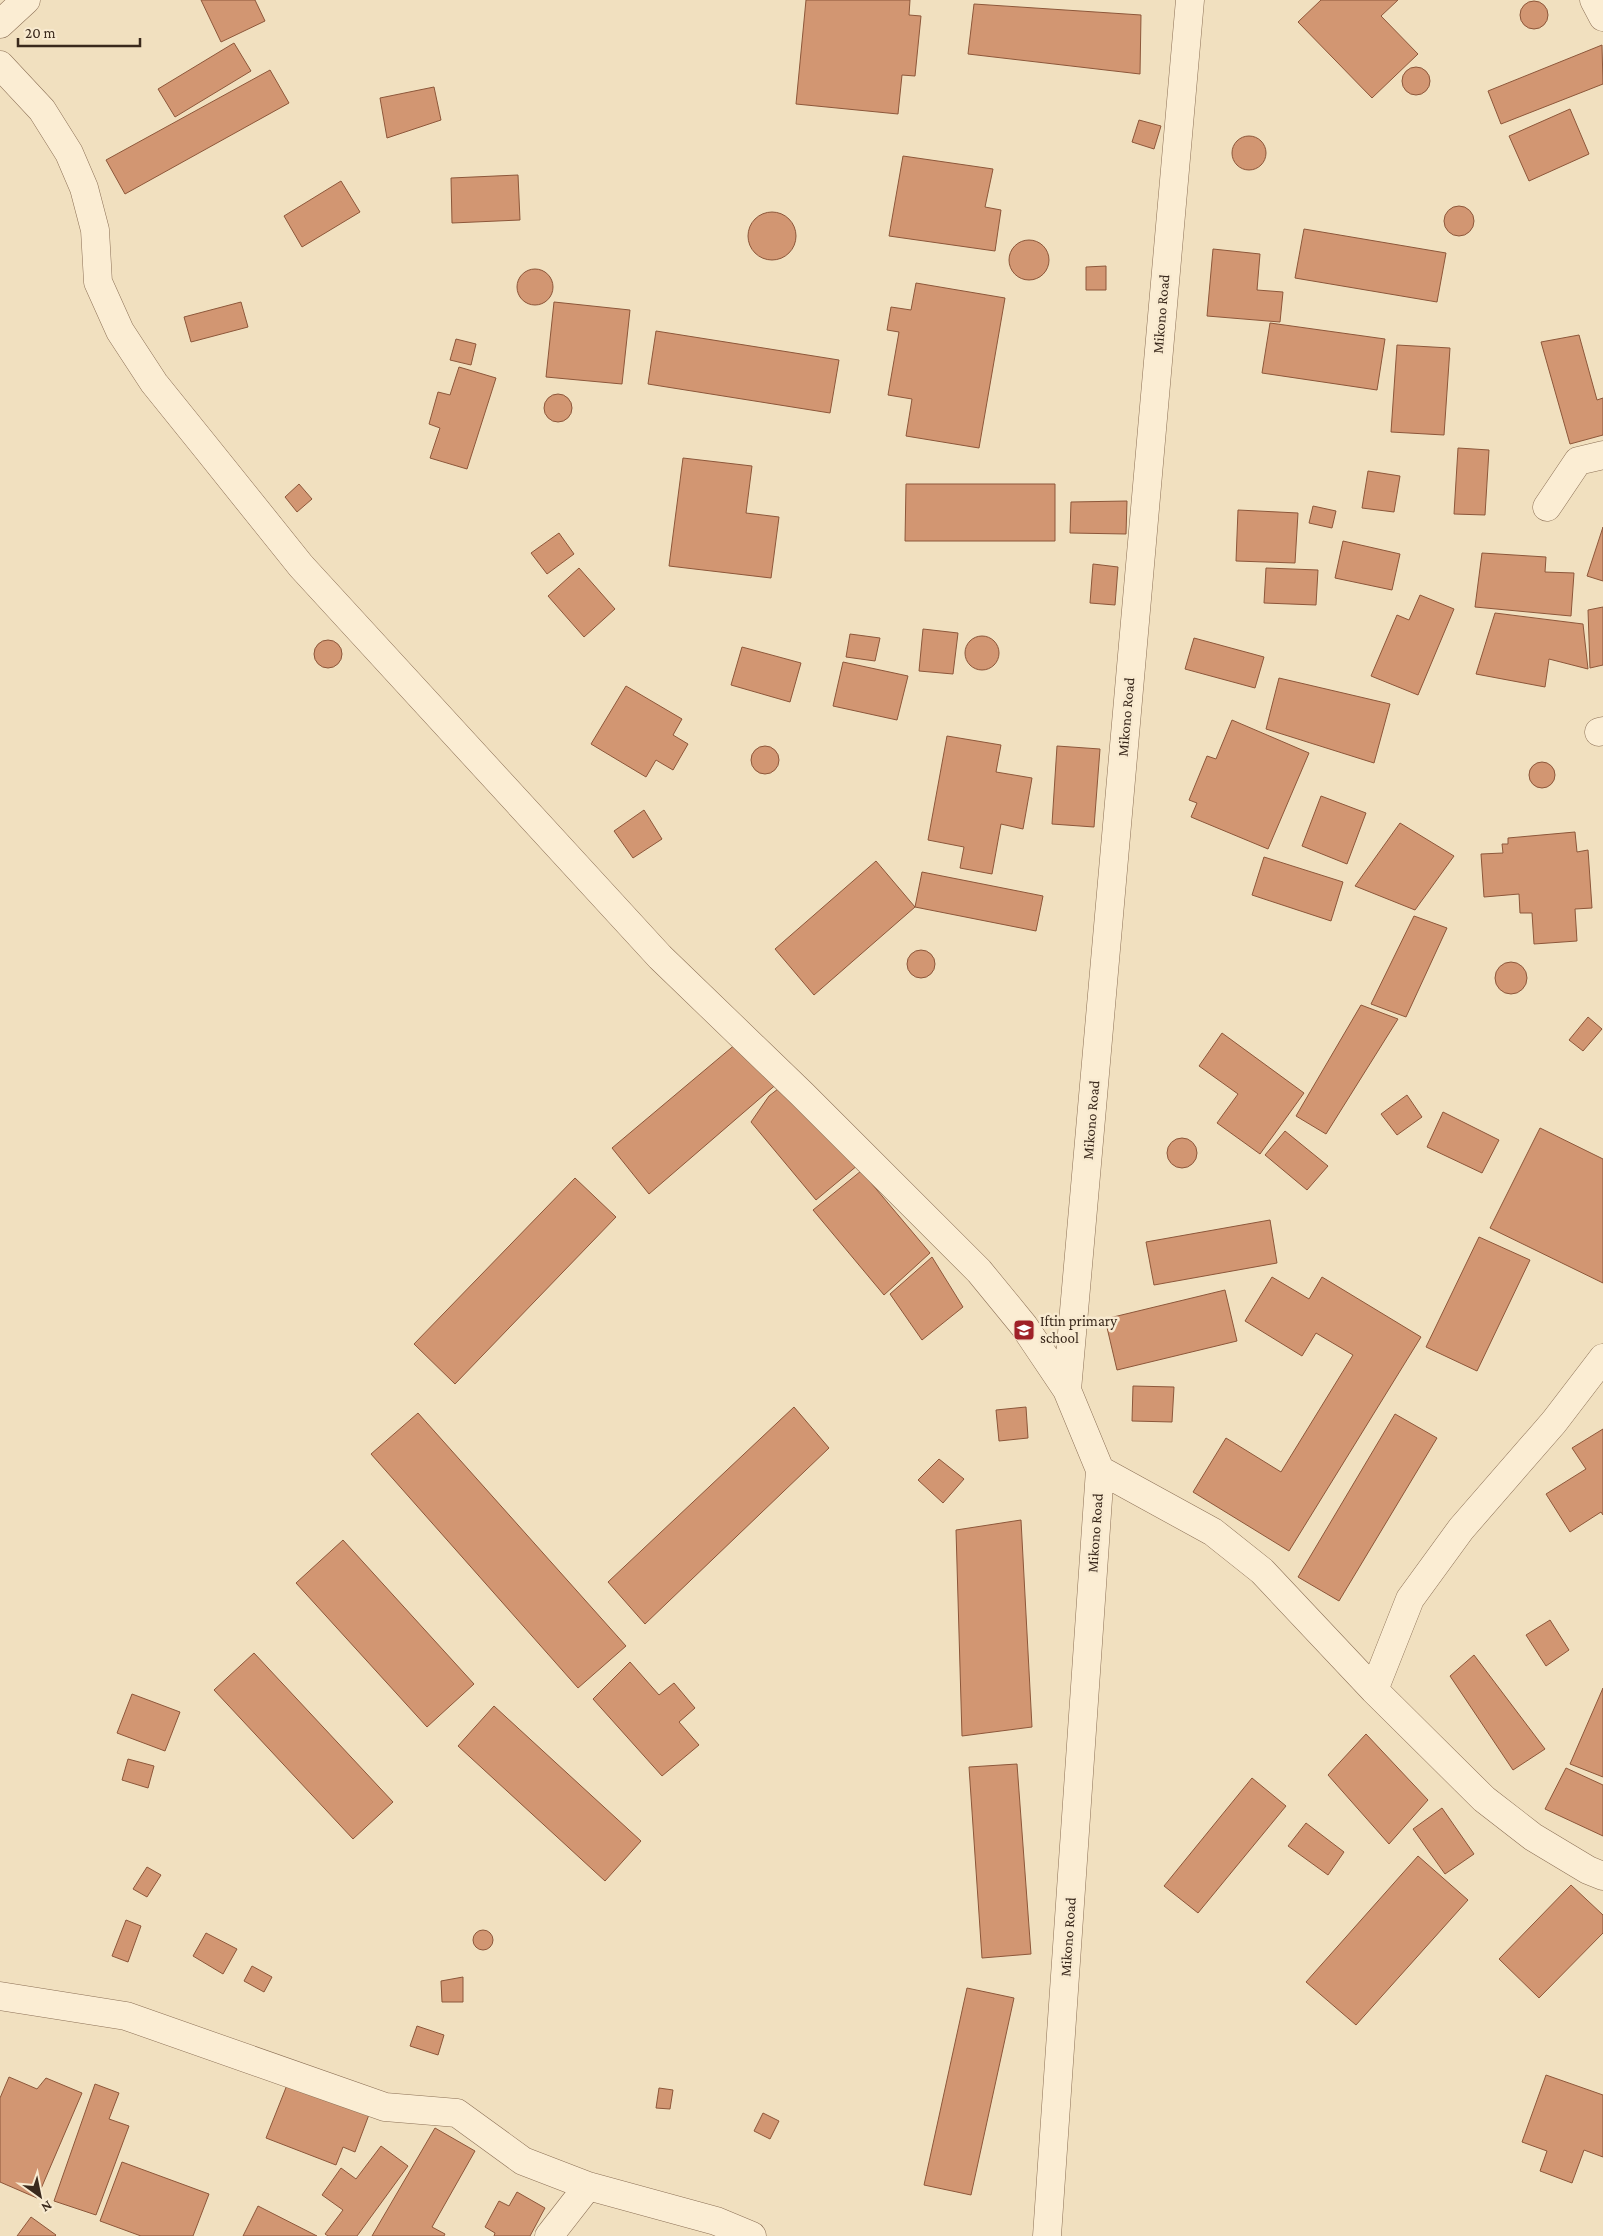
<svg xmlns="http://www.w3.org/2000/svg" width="1603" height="2236" font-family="'Crimson Pro',serif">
<rect width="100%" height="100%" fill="#f1e0bf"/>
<path fill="#d29672" stroke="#8d573a" d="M201,0H255L265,21L221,42Z
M806,0H910L909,15L921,16L915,76L902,75L898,114L796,104Z
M1321,0H1398L1381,16L1418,54L1372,98L1298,22Z
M1520 15a14 14 0 1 1 28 0a14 14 0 1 1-28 0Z
M974,4L1141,15L1140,74L968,54Z
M234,43L251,71L175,117L158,89Z
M1602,45L1603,84L1501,124L1488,91Z
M1402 81a14 14 0 1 1 28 0a14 14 0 1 1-28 0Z
M270,70L289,103L125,194L106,160Z
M434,87L441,120L387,138L380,98Z
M1570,109L1589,154L1529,181L1509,136Z
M1139,120L1161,126L1154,149L1132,142Z
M1232 153a17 17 0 1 1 34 0a17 17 0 1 1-34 0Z
M903,156L993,169L985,207L1001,210L995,251L889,236Z
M518,175L520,220L452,223L451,178Z
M341,181L360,212L302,247L284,216Z
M1444 221a15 15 0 1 1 30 0a15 15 0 1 1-30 0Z
M748 236a24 24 0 1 1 48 0a24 24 0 1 1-48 0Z
M1304,229L1446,253L1437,302L1295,278Z
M1009 260a20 20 0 1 1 40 0a20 20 0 1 1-40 0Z
M1213,249L1260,254L1257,290L1283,292L1280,322L1207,316Z
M1106,266V290H1086V267Z
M517 287a18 18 0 1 1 36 0a18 18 0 1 1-36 0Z
M916,283L1005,298L979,448L906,436L912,399L888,395L899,332L887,330L891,307L911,310Z
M241,302L248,327L191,342L184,317Z
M554,302L630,310L622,384L546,377Z
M1270,323L1385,339L1377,390L1262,373Z
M656,331L839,360L830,413L648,384Z
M1579,335L1597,400L1603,398V435L1570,444L1541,342Z
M456,339L476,344L471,365L450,360Z
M1397,345L1450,348L1444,435L1391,432Z
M459,367L496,378L467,469L430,458L440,428L429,424L438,392L450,395Z
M544 408a14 14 0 1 1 28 0a14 14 0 1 1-28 0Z
M1458,448L1489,450L1485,515L1454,514Z
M683,458L752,466L746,513L779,517L771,578L669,566Z
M1368,471L1400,476L1394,512L1362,508Z
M299,484L312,499L297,512L285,497Z
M906,484H1055V541H905Z
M1127,501L1126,534L1070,533L1071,502Z
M1313,506L1336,511L1332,528L1309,523Z
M1238,510L1298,513L1295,563L1236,561Z
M1603,527V581L1587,576Z
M559,533L574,554L547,574L531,553Z
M1343,541L1400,554L1392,590L1335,578Z
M1482,553L1546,557L1545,572L1574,573L1571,616L1475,607Z
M1093,564L1118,567L1115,605L1090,603Z
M579,568L615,609L584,637L548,596Z
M1266,568L1318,570L1316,605L1264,603Z
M1420,595L1454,609L1418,695L1371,676L1397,615L1409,620Z
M1603,607V665L1590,668L1588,610Z
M1495,613L1583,624L1588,669L1549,659L1545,687L1476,674Z
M923,629L958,633L953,674L919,671Z
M850,634L880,638L875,661L846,657Z
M965 653a17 17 0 1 1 34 0a17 17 0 1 1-34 0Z
M1194,638L1264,657L1255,688L1185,669Z
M314 654a14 14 0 1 1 28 0a14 14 0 1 1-28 0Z
M742,647L801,663L790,702L731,685Z
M843,662L908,676L897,720L833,706Z
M1279,678L1390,704L1374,763L1266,729Z
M626,686L682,719L673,735L688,744L673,770L656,760L646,777L591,744Z
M1232,720L1309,753L1268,849L1191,817L1197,803L1189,800L1207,756L1216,759Z
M947,736L1001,745L996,772L1032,778L1023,829L1001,824L992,874L960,868L964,847L928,840Z
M1057,746L1100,749L1094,827L1052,824Z
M751 760a14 14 0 1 1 28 0a14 14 0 1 1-28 0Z
M1529 775a13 13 0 1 1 26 0a13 13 0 1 1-26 0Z
M1321,796L1366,813L1347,864L1302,846Z
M644,810L662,839L633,858L614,831Z
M1400,823L1454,856L1415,910L1355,886Z
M1575,832L1577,852L1588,850L1592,908L1575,909L1577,941L1534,944L1532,913H1520L1519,894L1484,897L1481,854L1503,853L1502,844H1508V838Z
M1264,857L1343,882L1331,921L1252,895Z
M876,861L915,907L814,995L775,949Z
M922,872L1043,896L1036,931L915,907Z
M1414,916L1447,928L1406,1017L1371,1004Z
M907 964a14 14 0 1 1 28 0a14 14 0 1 1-28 0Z
M1495 978a16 16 0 1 1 32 0a16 16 0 1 1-32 0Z
M1361,1005L1398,1019L1326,1134L1296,1116Z
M1588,1017L1602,1029L1583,1051L1569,1040Z
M1222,1033L1304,1093L1260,1154L1217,1123L1238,1094L1199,1066Z
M737,1043L779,1082L649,1194L612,1148Z
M783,1085L858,1165L816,1200L751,1122L769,1096Z
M1407,1095L1422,1117L1397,1135L1381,1114Z
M1443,1112L1499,1140L1482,1173L1427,1147Z
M1540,1128L1603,1159V1283L1490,1228Z
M1285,1131L1328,1166L1307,1190L1265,1155Z
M1167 1153a15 15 0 1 1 30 0a15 15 0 1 1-30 0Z
M861,1171L930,1253L884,1295L813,1210Z
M575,1178L616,1217L455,1384L414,1344Z
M1270,1220L1277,1263L1154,1285L1146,1242Z
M1479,1237L1530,1260L1477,1371L1426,1347Z
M932,1257L963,1307L922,1340L890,1294Z
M1272,1277L1309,1299L1322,1277L1421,1337L1289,1551L1193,1492L1226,1438L1281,1472L1353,1355L1316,1333L1302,1356L1245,1321Z
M1225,1290L1237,1341L1117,1370L1105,1319Z
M1133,1386L1174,1387L1172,1422L1132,1421Z
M794,1407L829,1448L645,1624L608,1582Z
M1026,1407L1028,1438L999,1441L996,1410Z
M418,1413L626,1646L578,1688L371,1454Z
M1395,1414L1437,1438L1339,1601L1298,1577Z
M1603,1429V1515L1601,1512L1570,1532L1546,1494L1586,1469L1572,1448Z
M939,1459L964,1479L943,1503L918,1480Z
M1021,1520L1032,1727L962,1736L956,1530Z
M343,1540L474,1684L427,1727L296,1583Z
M1550,1620L1569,1650L1546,1666L1526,1635Z
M254,1653L393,1802L353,1839L214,1690Z
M1474,1655L1545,1749L1513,1770L1450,1676Z
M630,1662L659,1695L674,1683L695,1708L679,1722L699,1745L662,1776L593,1699Z
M1603,1688V1777L1570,1764Z
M132,1694L180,1712L165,1751L117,1733Z
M494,1706L641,1841L605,1881L458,1746Z
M1366,1734L1428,1800L1389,1844L1328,1775Z
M128,1759L154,1766L148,1788L122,1780Z
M1017,1764L1031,1954L982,1958L969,1767Z
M1566,1768L1603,1785V1836L1545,1809Z
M1252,1778L1286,1806L1198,1913L1164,1886Z
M1442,1808L1474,1854L1445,1874L1413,1829Z
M1306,1823L1344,1852L1328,1875L1288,1846Z
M1418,1856L1468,1900L1356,2025L1306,1982Z
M147,1867L161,1875L147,1897L133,1889Z
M1571,1885L1603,1915V1933L1539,1998L1499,1959Z
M126,1920L141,1926L128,1962L112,1956Z
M473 1940a10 10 0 1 1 20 0a10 10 0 1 1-20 0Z
M206,1933L237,1949L223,1974L193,1956Z
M252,1966L272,1977L264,1992L244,1981Z
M463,1977V2002H442L441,1981Z
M967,1988L1014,1998L971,2195L924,2185Z
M417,2026L444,2035L438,2055L410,2046Z
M1546,2075L1603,2095V2157L1584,2150L1572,2183L1540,2171L1547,2151L1522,2142Z
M9,2077L37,2089L46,2078L82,2093L37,2198L0,2182V2098Z
M289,2080L370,2112L355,2152L343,2147L336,2165L266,2138Z
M95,2084L119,2093L109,2119L129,2126L96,2215L54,2201Z
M659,2088L673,2090L670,2109L656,2108Z
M763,2113L779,2121L770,2139L754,2131Z
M435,2128L475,2151L432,2227L445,2234L444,2236H372Z
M381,2146L408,2166L357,2236H328L325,2234L343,2210L322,2195L341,2168L356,2179Z
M122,2162L209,2194L193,2236H141L100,2221Z
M517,2192L545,2208L530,2236H494L495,2233L485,2227L499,2201L509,2206Z
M258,2206L317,2236H243Z
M31,2217L56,2235L55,2236H17Z"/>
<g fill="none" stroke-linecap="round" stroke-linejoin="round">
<g stroke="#8c7056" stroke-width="29">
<path id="street" d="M1594,0L1603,17
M0,24L26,0
M0,65L42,110L69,153L84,188L95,230L98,282L120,331L154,383L208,450L301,566L660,957L802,1094L979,1271L1024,1326L1067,1390
M1547,507L1578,461L1603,455
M1599,732L1603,731
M1100,1470L1213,1532L1262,1571L1374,1690L1484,1799L1533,1837L1588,1870L1603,1876
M1374,1690L1410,1599L1461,1529L1554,1422L1603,1358
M0,1996L126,2016L385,2107L457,2113L523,2161L588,2186L716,2221L752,2236
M549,2236L588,2186
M1047,2236L1100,1470L1067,1390L1190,0"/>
</g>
<use href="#street" stroke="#fbedd3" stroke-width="28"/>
</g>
<defs>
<g id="school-square" transform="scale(1.125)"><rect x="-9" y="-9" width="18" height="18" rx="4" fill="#9f2128" stroke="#f8ead0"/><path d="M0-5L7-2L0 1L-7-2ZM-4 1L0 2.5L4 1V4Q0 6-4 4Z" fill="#fff"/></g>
</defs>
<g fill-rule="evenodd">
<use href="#school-square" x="1024" y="1330"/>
</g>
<g text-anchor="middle" stroke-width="5" stroke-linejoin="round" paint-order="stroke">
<g font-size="15" fill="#3a291c" stroke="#f8ead0">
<text transform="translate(1161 314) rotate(-85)" y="5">Mikono Road</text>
<text transform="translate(1126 717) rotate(-85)" y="5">Mikono Road</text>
<text transform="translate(1091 1120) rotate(-85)" y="5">Mikono Road</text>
<text transform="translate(1095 1533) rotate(-86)" y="5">Mikono Road</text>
<text transform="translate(1068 1937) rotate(-86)" y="5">Mikono Road</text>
</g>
<g font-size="15" fill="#3a291c" stroke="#f8ead0" text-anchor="start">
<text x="1040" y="1326">Iftin primary<tspan x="1040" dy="17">school</tspan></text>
</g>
</g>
<g transform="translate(40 2196) rotate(147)" stroke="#f8ead0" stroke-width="4" paint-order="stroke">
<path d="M0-4L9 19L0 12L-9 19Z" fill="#3a291c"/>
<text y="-8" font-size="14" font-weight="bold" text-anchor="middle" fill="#3a291c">N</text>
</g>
<path d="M18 38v8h122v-8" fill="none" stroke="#3a291c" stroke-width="2.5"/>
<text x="25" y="38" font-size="15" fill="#3a291c" stroke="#f8ead0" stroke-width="4" paint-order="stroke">20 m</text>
</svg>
